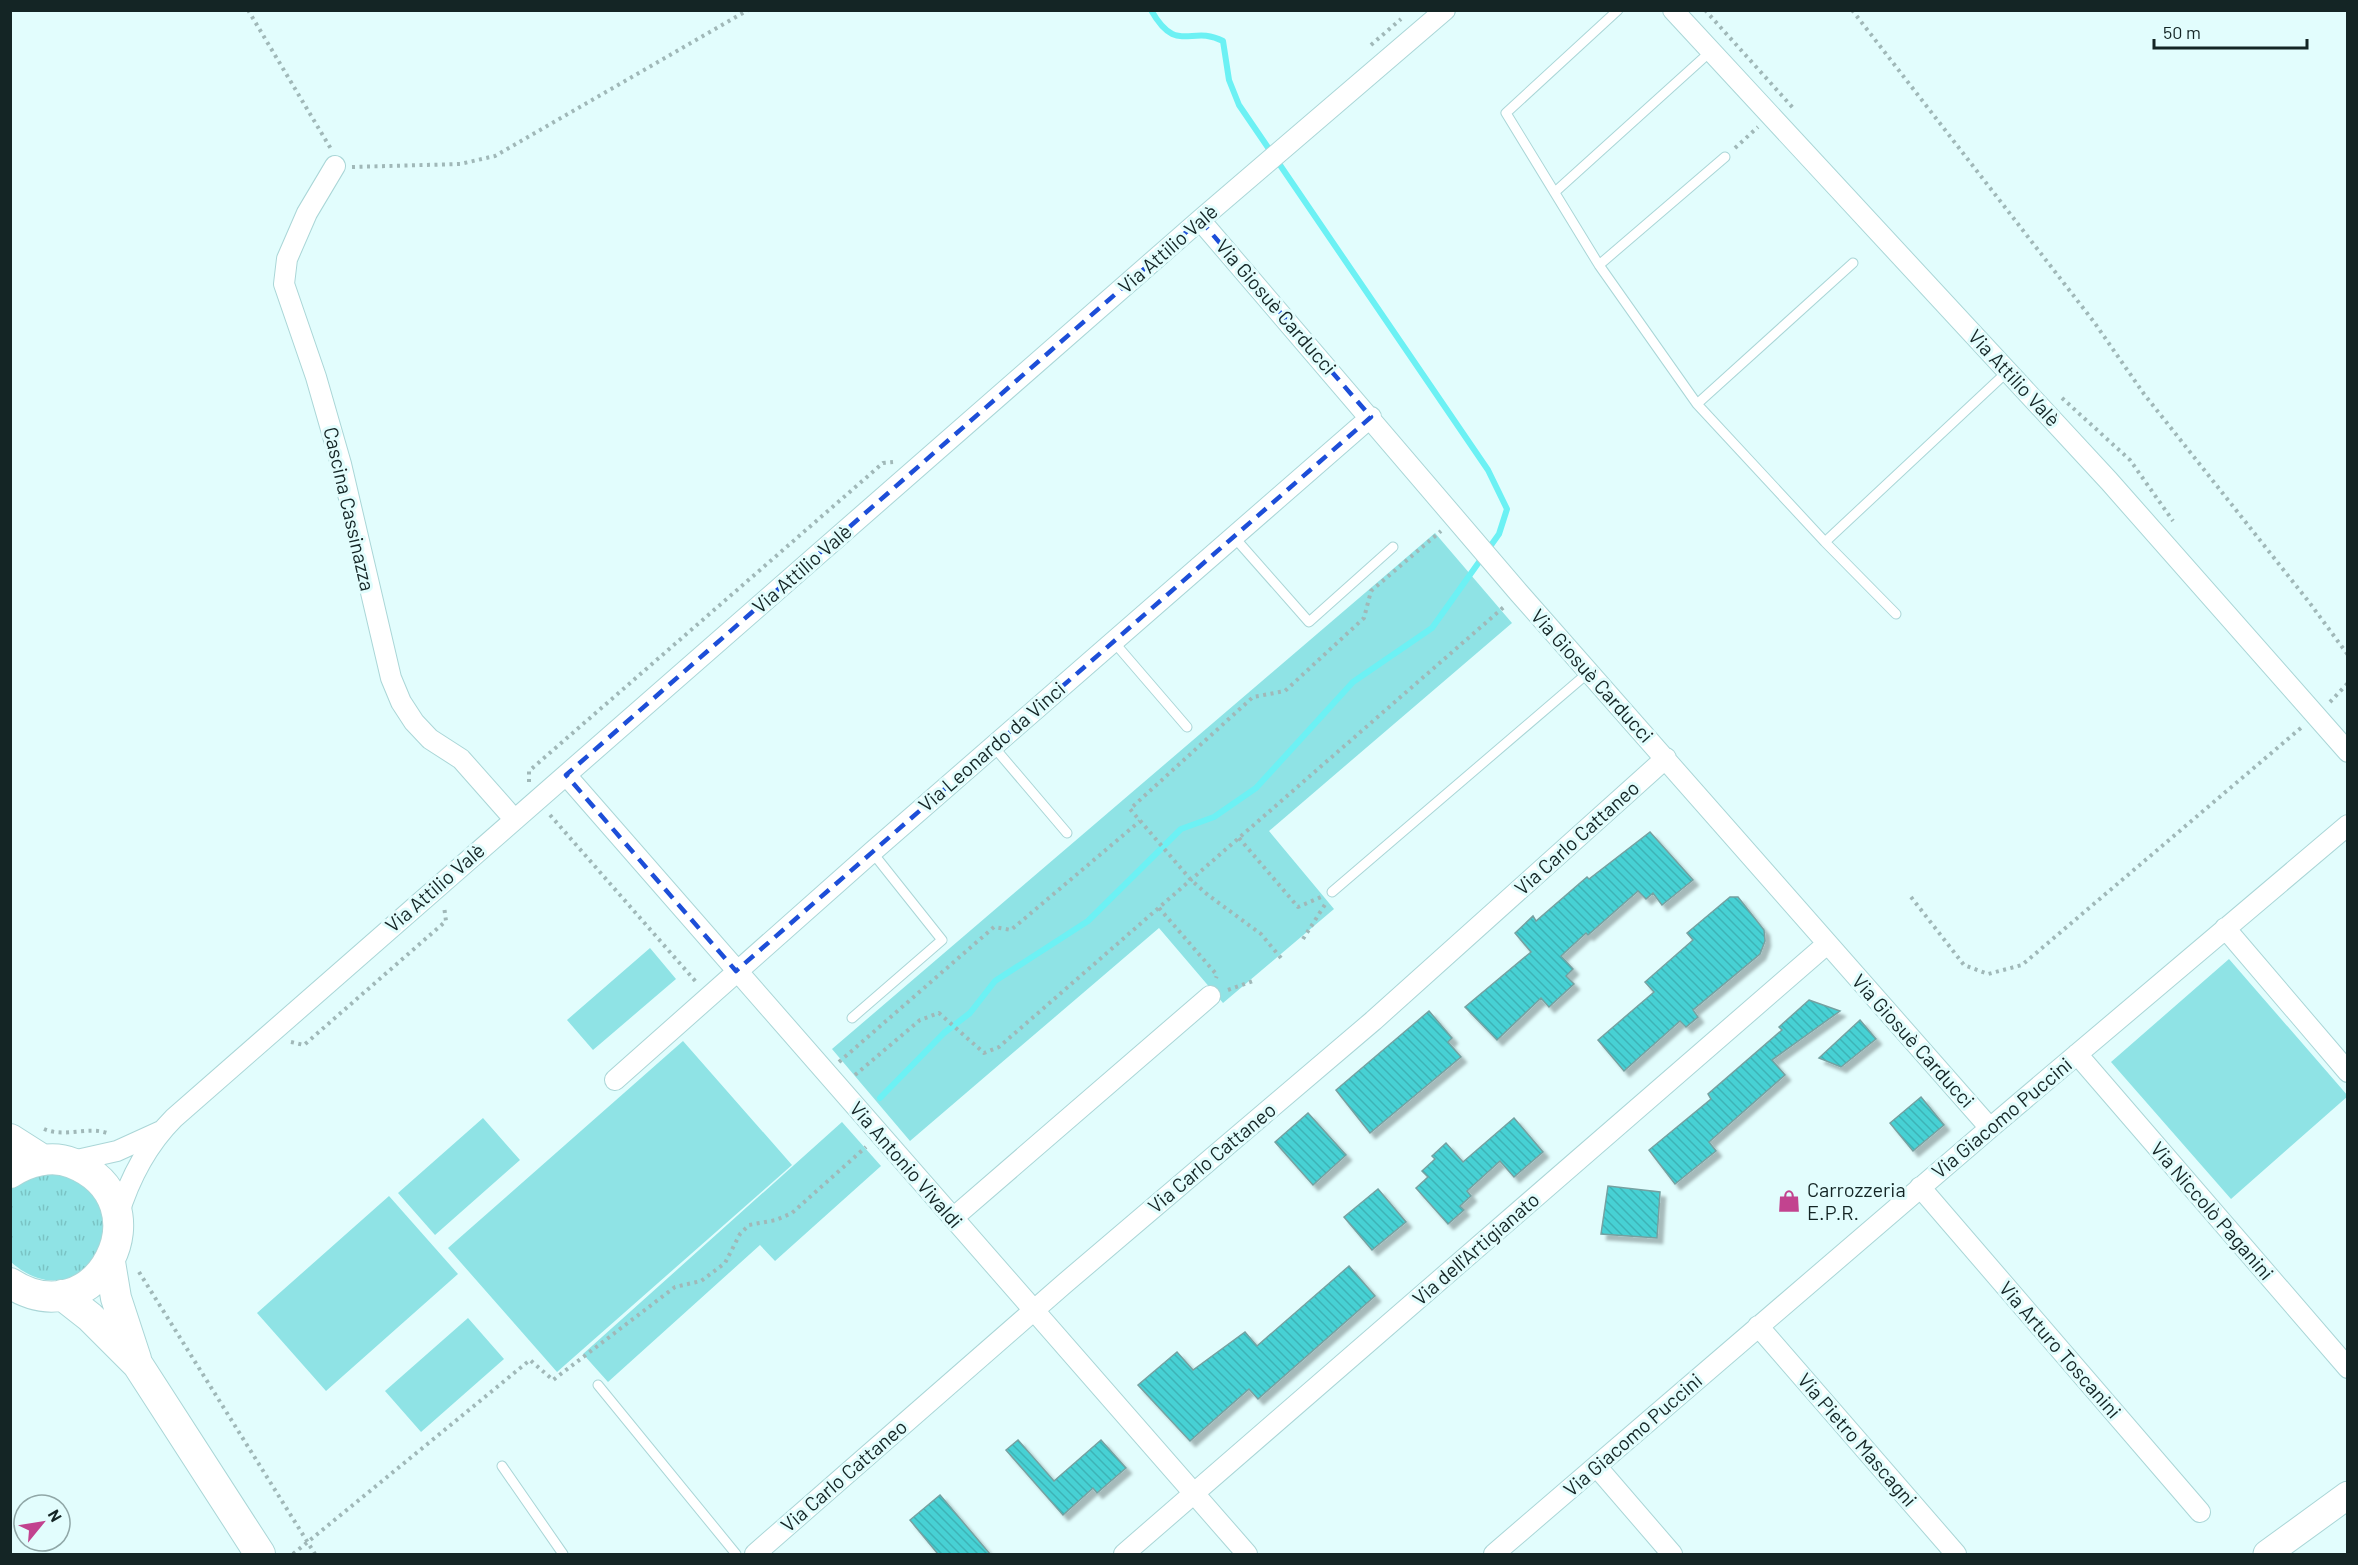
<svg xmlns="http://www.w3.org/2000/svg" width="2358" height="1565" font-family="Barlow,sans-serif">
<defs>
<pattern id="grass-tufts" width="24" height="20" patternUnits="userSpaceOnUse" patternTransform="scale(1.5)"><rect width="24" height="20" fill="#8fe3e5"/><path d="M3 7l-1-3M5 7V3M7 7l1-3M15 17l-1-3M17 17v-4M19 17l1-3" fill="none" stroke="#7ac3c4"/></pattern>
<pattern id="building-back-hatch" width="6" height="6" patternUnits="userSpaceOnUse" patternTransform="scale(1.5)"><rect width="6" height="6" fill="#47d1d4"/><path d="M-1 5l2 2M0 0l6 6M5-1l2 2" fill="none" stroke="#3db3b6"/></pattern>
<filter id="shadow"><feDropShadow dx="5.5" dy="5.5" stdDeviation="1.5" flood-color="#0004"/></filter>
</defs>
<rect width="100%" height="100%" fill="#e2fdfd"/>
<path fill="url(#grass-tufts)" d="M61,1172C151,1206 83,1326 11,1262V1189L24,1178Z"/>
<path fill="#8fe3e5" d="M1435,533L1512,623L1269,831L1334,909L1223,1003L1159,928L910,1141L832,1049Z
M650,948L676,979L593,1050L567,1020Z
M2229,959L2348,1096L2231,1199L2111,1062Z
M683,1041L792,1165L557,1372L448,1248Z
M483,1118L520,1160L435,1235L398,1193Z
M842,1122L881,1166L775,1261L760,1245L608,1382L583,1354Z
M389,1196L458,1274L326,1391L257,1313Z
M468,1318L504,1359L421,1432L385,1391Z"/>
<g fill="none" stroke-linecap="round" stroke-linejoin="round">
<path stroke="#6cf1f4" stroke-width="6" d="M880,1098L944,1033L970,1013L995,981L1088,921L1181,829L1214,817L1256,788L1353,682L1432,628L1499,534L1507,509L1488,470L1239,105L1229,80L1223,41C1191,24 1177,56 1151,10"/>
</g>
<path fill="url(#building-back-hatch)" stroke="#76a1a1" stroke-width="1.5" filter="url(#shadow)" d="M1650,832L1693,880L1662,905L1653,893L1646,899L1638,891L1588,935L1586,933L1561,956L1573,969L1566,976L1574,984L1549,1007L1541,998L1497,1040L1465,1007L1531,952L1515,933L1533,916L1536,921L1587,877L1589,879Z
M1730,897H1738L1764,930L1765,941L1760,954L1693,1010L1698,1017L1686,1027L1680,1021L1624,1071L1598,1040L1654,992L1645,982L1693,940L1687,933Z
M1809,1000L1840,1011L1772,1060L1785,1075L1709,1142L1716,1151L1675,1184L1649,1150L1711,1099L1708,1094L1782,1030L1779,1027Z
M1429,1011L1452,1038L1448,1042L1461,1057L1370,1133L1336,1090Z
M1860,1020L1876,1039L1841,1067L1819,1058Z
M1921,1097L1944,1125L1913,1151L1890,1123Z
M1308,1113L1346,1155L1313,1185L1275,1142Z
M1514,1118L1543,1152L1514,1177L1500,1161L1467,1191L1471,1196L1460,1206L1464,1210L1448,1224L1416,1188L1428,1177L1422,1171L1435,1159L1432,1156L1446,1143L1463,1162Z
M1608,1186L1660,1192L1657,1238L1601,1234Z
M1378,1189L1406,1222L1372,1250L1344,1217Z
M1349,1266L1375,1296L1258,1399L1249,1389L1190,1441L1138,1385L1177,1352L1193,1370L1245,1332L1257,1346Z
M1018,1440L1054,1481L1101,1440L1126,1468L1097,1493L1093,1488L1063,1515L1006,1450Z
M940,1495L990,1554H938L910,1520Z"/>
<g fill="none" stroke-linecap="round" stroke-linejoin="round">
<g stroke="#aad6d7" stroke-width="11">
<path id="lane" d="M1618,10L1506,113L1599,265L1697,404L1825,542L1896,614
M1555,192L1710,52
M1599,265L1725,157
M1697,404L1853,263
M1234,537L1309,622L1393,547
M1825,542L2008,371
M1113,641L1187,727
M993,746L1067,833
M1332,892L1589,672
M852,1018L942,940L872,852
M598,1385L736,1554
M502,1466L563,1554"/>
</g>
<g stroke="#aad6d7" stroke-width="22">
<path id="street" d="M1673,10L2109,481L2348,752
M335,166L307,213L287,259L284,284L316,377L341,464L391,678L401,702L414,722L430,739L461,759L514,819
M1200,220L1519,593L1990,1128
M566,775L1247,1554
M2225,928L2348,1072
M2077,1054L2348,1368
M615,1080L872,852L1371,417
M68,1162L117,1151L161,1131
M1920,1187L2200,1512
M118,1216C129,1180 147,1145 174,1118L1200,220L1445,10
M953,1218L1210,996
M1758,1326L1956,1554
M1597,1467L1672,1554
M755,1554L1064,1284L1373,1021L1666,758
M1124,1554L1827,944
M1494,1554L1990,1128L2348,825"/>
</g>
<g stroke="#aad6d7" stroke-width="29">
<path id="secondary" d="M2267,1554L2348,1495"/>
</g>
<g stroke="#aad6d7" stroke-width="32">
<path id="primary" d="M10,1139L43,1160
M10,1173C28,1161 52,1155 72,1163C168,1201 98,1340 10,1283
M110,1262L116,1298L136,1359
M62,1295L90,1317L138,1365L260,1554"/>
</g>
<path stroke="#a0b8b8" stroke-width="4" stroke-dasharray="3 4.5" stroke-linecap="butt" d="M248,10L331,149
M1705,10L1794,109
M1852,10L2094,322L2144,394L2309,602L2348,655
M1371,45L1401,19
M1735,148L1758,127
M352,167L460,164L495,156L748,10
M2062,398L2130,460L2173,521
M2330,702L2348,683
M529,782V771L883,463L893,462
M550,815L697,983
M1239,838L1298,907L1321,897
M1911,897L1964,965L1988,974L2022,965L2302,727
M1159,908L1217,975L1216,978
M1303,939L1326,903
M1281,958L1261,934L1208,895L1191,880L1130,809L1253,697L1285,691L1364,618L1371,591L1441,531
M1228,990L1253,981
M291,1042L304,1045L446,921L444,906
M839,1062L994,927L1011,930L1140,821
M855,1075L920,1020L939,1013L984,1053L999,1047L1505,606
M44,1129C65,1138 87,1126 107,1133
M139,1272L315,1554
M293,1554L530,1360L553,1380L675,1287L701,1281L725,1263L740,1234L749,1225L776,1220L792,1213L866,1147"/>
<use href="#lane" stroke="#fff" stroke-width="9"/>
<use href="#street" stroke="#fff" stroke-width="20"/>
<use href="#secondary" stroke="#fff" stroke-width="27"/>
<use href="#primary" stroke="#fff" stroke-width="30"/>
</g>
<path fill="none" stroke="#1d4ed8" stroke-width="4.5" stroke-dasharray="12 8" stroke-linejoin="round" d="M1200,220L1371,417L736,971L566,775Z"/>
<defs>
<g id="shop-bare" transform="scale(1.8)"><path d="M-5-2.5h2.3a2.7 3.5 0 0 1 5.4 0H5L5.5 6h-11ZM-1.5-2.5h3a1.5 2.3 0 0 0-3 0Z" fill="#c2438f" stroke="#e2fdfd" stroke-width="2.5" paint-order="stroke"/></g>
</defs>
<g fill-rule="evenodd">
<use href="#shop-bare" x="1789" y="1201"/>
</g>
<g text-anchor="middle" stroke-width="6" stroke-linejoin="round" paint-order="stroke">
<g font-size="20" fill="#142525" stroke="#e2fdfd">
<text transform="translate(1168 249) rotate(-41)" y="7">Via Attilio Valè</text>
<text transform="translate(1276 307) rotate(49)" y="7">Via Giosuè Carducci</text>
<text transform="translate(2014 378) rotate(47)" y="7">Via Attilio Valè</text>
<text transform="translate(349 509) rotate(77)" y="7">Cascina Cassinazza</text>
<text transform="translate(802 569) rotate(-41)" y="7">Via Attilio Valè</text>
<text transform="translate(1592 676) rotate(48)" y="7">Via Giosuè Carducci</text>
<text transform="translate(992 747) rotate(-41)" y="7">Via Leonardo da Vinci</text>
<text transform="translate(1577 838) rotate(-42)" y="7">Via Carlo Cattaneo</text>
<text transform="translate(435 888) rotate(-41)" y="7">Via Attilio Valè</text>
<text transform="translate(1913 1041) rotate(48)" y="7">Via Giosuè Carducci</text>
<text transform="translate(2002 1118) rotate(-40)" y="7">Via Giacomo Puccini</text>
<text transform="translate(1212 1158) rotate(-40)" y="7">Via Carlo Cattaneo</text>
<text transform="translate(906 1165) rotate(49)" y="7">Via Antonio Vivaldi</text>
<text transform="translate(2212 1211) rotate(49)" y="7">Via Niccolò Paganini</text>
<text transform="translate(1476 1249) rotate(-41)" y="7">Via dell'Artigianato</text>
<text transform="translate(2060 1350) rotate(49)" y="7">Via Arturo Toscanini</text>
<text transform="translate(1633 1435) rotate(-41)" y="7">Via Giacomo Puccini</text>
<text transform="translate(1857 1440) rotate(49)" y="7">Via Pietro Mascagni</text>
<text transform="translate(844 1476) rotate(-41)" y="7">Via Carlo Cattaneo</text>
</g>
<g font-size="20" fill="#142525" stroke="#e2fdfd" text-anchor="start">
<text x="1807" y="1197">Carrozzeria<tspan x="1807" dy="23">E.P.R.</tspan></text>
</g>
</g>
<rect width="2358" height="1565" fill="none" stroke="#142525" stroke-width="24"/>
<g transform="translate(42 1523) rotate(60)"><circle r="28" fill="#e2fdfd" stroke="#90a7a7" stroke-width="1.5"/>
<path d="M0-4.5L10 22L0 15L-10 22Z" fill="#c2438f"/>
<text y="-9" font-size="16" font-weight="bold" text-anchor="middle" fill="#142525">N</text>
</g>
<path d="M2154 39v9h153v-9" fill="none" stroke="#142525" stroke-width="3"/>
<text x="2163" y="39" font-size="18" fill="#142525" stroke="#e2fdfd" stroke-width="4.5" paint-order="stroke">50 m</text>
</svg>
